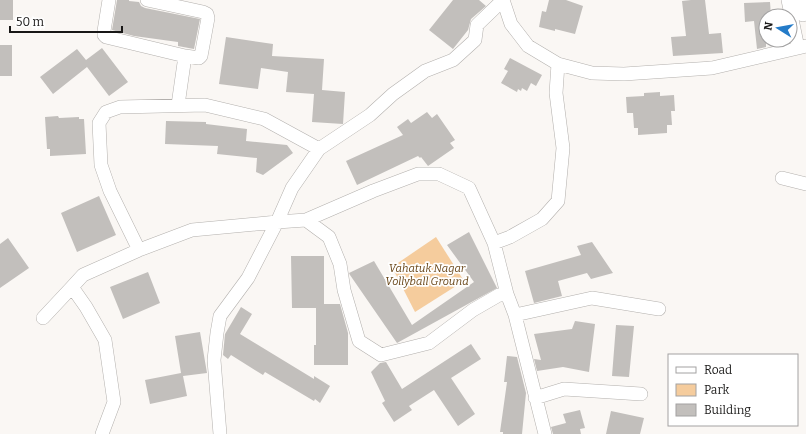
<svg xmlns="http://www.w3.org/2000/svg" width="806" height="434" font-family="Bitter,serif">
<rect width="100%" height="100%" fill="#faf7f4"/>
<path fill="#f5cc9d" d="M436,237L464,281L415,312L392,267Z"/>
<path fill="#c2bfbc" d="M0,0H13V20H0Z
M117,0H129V1L139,2L141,6L145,8L200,19L194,49L178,46V42L134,36L112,30Z
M453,0H479L486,6L471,19L468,30L453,49L429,30Z
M549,0H566L583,6L575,34L555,29V31L539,27L542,11L546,12Z
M691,0H705L709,34L721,33L723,53L673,56L671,37L686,36L682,1Z
M770,2L771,16H766V47L757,49L754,21L745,22L744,3Z
M226,37L273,44L272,56L324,59L322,90L345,92L343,124L312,122L314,94L286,92L288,72L261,68L258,89L219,84Z
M0,45H12V76H0Z
M102,48L128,82L109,96L87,67L53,94L40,77L77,49L86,60Z
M510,58L542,75L536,86L531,83L527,91L522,88L521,91L518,89L517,92L501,83L508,71L504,69Z
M660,92V96L674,95L675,111H671L672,125H667V133L638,135V128H634L633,113H627L626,97L644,96V93Z
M427,112L432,118L437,114L455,140L450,143L454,148L428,166L421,157L420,158L418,156L357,185L346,161L403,135L397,127L408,119L411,123Z
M58,116L59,118L79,117V119H84L86,154L50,156V149H47L45,117Z
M166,121L206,122V124L247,129L246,141L287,145L293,153L263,175L256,172L257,158L217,154L218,146L165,144Z
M99,196L116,235L77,252L61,213Z
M469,232L497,288L397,343L350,275L349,273L374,261L412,325L474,282L447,245Z
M8,238L29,268L0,288V244Z
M592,242L613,273L591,279L587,273L558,281L562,296L534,303L525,271L581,255L577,246Z
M291,256H324V304H340L348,333V365H314V345H316V308H292Z
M148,272L160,303L123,319L110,287Z
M241,307L252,314L240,334L314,379V376L330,386L320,403L315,399L314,401L265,372L263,375L231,355L228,359L223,355L225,334Z
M575,321L595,324L589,372L563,367L537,371L534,359L541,360L534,334L572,329Z
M616,325L634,326L629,377L612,376Z
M200,332L207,373L183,376L187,396L150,404L145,380L181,373L175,336Z
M471,344L481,359L451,378L475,414L458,426L434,390L409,406L412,410L394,422L382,403L385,401L371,372L380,363L386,362L402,389Z
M507,356L517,357L526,393L522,434H503V432H500L507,382H504Z
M580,410L585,428L580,429L581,434H553L551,427L566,423L563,414Z
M611,411L644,418L640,434H606Z"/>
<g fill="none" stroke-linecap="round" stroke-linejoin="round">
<g stroke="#b3b0ad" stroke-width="14">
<path id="minor" d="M109,0L104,31V35L106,37L185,56L199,58L201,56L208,18L207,14L203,12L147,0
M788,0L798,48
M800,0L803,15
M178,105L185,56
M782,178L806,184
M306,220L329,237L340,264L344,290L359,341L381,355L429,343L473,310L499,295L507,294
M494,243L510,237L542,219L558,201L563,148L556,93L558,64
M139,250L110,191L101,165L99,123L106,112L120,107L205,105L264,119L319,149
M515,315L592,298L659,309
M43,318L72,287
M535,398L564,389L641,394
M102,434L114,402L105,340L86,307L72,287L83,275L139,250L192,230L277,222L292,188L319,149L370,115L393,94L425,71L453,60L475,40L477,25L503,0L511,24L528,46L558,64L592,73L624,74L712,68L806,46
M220,434L214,360L217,333L220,316L248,278L277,222L306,220L373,191L418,174H439L469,188L494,243L507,294L515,315L545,434"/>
</g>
<use href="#minor" stroke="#fff" stroke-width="13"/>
</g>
<g text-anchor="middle" stroke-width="3.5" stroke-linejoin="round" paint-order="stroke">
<g font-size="11" font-style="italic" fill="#694618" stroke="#fff">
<text x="427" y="272">Vahatuk Nagar<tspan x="427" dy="13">Vollyball Ground</tspan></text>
</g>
</g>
<rect x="668" y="354" width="130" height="72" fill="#ffffff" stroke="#a3a2a2"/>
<rect x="676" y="367" width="20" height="6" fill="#ffffff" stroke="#a3a2a2"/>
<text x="704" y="374" font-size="12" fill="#181716">Road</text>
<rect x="676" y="384" width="20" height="12" fill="#f5cc9d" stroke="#a3a2a2"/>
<text x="704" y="394" font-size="12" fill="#181716">Park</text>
<rect x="676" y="404" width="20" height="12" fill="#c2bfbc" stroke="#a3a2a2"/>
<text x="704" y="414" font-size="12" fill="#181716">Building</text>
<g transform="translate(778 28) rotate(281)"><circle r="19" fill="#ffffff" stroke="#a3a2a2"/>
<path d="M0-3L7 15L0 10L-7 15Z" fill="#247bc8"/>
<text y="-6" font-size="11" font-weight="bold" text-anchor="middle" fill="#181716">N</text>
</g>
<path d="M10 26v6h112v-6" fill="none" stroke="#181716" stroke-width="2"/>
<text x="16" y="26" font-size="12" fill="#181716" stroke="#ffffff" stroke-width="3" paint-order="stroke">50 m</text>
</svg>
